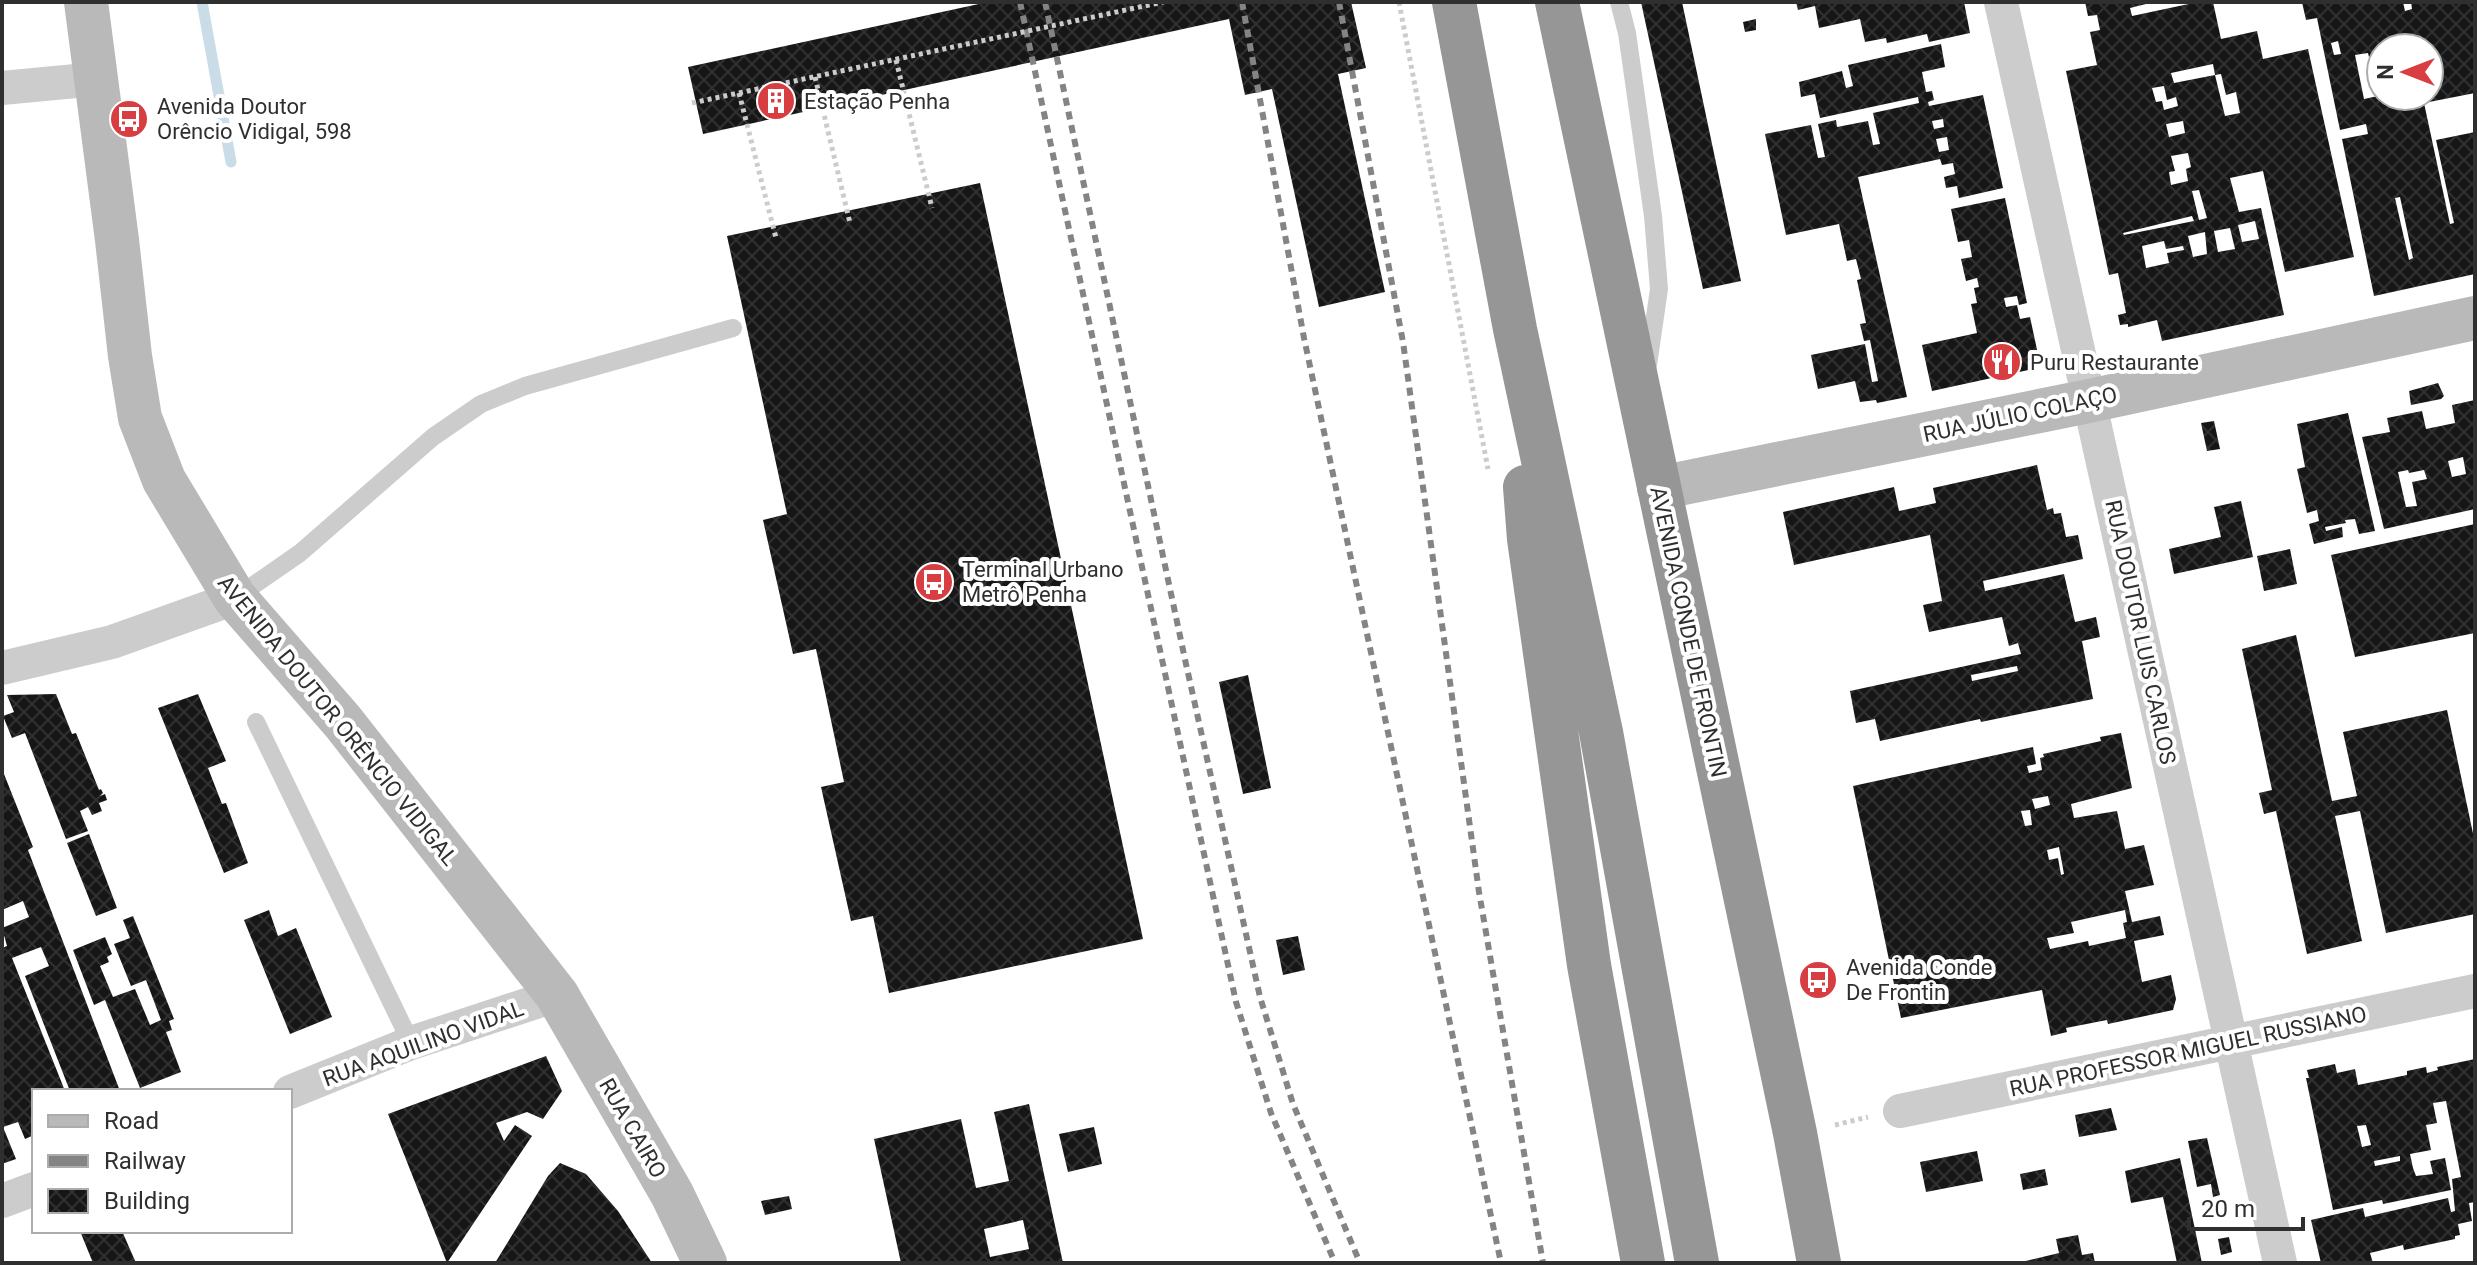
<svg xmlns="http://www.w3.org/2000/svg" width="2477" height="1265" font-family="Roboto,sans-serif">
<defs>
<pattern id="building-cross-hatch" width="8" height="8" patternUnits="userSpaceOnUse" patternTransform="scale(2)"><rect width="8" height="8" fill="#161616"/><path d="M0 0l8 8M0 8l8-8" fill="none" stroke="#303030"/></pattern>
</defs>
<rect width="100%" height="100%" fill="#fff"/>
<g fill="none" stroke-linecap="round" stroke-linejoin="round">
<path stroke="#cbdce9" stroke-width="11" d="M202,2L231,162"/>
</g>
<path fill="url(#building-cross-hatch)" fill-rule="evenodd" d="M988,2H1351L1366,68L1338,74L1385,292L1319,307L1272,89L1245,95L1229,19L703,134L688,67Z
M1641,2H1682L1741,281L1703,289Z
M1796,2H1964L1970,33L1929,42L1927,34L1887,43L1886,38L1865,42L1860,19L1819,28L1815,6L1798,10Z
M2085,2H2154L2130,8L2132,16L2198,2H2213L2221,39L2257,31L2263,59L2308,49L2354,257L2285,272L2263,171L2230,178L2239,212L2261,208L2284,315L2162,341L2157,320L2128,327V324L2120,325L2118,315L2126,313L2118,273L2109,275L2066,71L2097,65L2090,32L2100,30L2097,15L2088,16ZM2213,64L2215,75L2221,74L2226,95L2236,92L2240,113L2225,116L2215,75L2174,83L2171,73ZM2164,86L2167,100L2176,97L2178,106L2164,110L2162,101L2156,102L2152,88ZM2183,121L2185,133L2169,137L2166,124ZM2188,153L2191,167L2186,169L2188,181L2171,185L2169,172L2175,171L2171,156ZM2199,190L2207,218L2199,220L2192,191ZM2192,216L2194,221L2124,235L2123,233ZM2255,221L2259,239L2242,242L2238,225ZM2230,228L2235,249L2218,252L2214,231ZM2205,232L2207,254L2193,257L2188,236ZM2164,241L2166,249L2183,246L2184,250L2167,253L2169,263L2146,268L2142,246Z
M2302,2H2403L2405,11L2412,9L2411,2H2475V93L2424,103L2450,224L2454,223L2436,140L2475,132V274L2374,296L2342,139L2368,134L2366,124L2340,130L2317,18L2306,20ZM2338,41L2341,54L2334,55L2331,43ZM2381,48H2429V96H2378L2364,99L2355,55L2368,53L2376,86L2381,85ZM2400,197L2413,258L2409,260L2395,198Z
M1756,19V30L1745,32L1743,22Z
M1941,44L1945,67L1922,72L1926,92L1932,91L1934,100L1928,102L1929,106L1983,95L2003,188L1959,198L1957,186L1946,188L1944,177L1955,174L1953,163L1942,165L1940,159L1858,177L1907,397L1877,403L1876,400L1860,402L1855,381L1818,389L1811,355L1865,344L1872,382L1878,381L1870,340L1864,341L1860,324L1866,323L1857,280L1861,279L1856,259L1847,261L1839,224L1786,235L1765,134L1811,125L1818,158L1825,157L1818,124L1836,120L1837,127L1868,121L1873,145L1880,144L1873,113L1919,103L1918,97L1820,118L1815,94L1801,97L1799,82L1842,71L1846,88L1853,86L1848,65ZM1943,119L1944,127L1934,129L1932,121ZM1947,137L1949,150L1939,152L1936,139Z
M980,183L1143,939L889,993L873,916L851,921L821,787L844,782L816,649L793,654L763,520L787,514L727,236Z
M2005,198L2027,303L2019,305L2017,296L2004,298L2006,307L2017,305L2020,319L2030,317L2039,359L2033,369L1932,391L1922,345L1977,333L1971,304L1977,303L1974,288L1979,287L1977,278L1966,281L1961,259L1972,257L1969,240L1958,242L1951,209Z
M2438,383L2444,396L2441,399L2411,405L2409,391Z
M2475,400V509L2384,529L2362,437L2390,432L2387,418L2422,411L2426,429L2455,423L2452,405ZM2463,457L2466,474L2452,477L2448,461ZM2408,470L2409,473L2424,470L2427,479L2412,482L2417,506L2406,507L2398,472Z
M2348,413L2375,531L2359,534L2355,519L2345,520L2346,523L2325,527L2326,531L2342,527L2343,537L2314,544L2309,524L2319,521L2317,510L2307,513L2297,469L2305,467L2297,424Z
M2214,421L2220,449L2207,451L2201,423Z
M2037,465L2047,510L2053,508L2054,514L2061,513L2066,537L2078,535L2083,559L1983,581L1985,591L2064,574L2075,622L2096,617L2100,637L2082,641L2093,699L1981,722L1980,719L1880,741L1875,719L1856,723L1850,691L2021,654L2018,643L2009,646L2002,617L1929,632L1923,605L1942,601L1930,535L1794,565L1783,512L1894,487L1899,511L1936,503L1933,488ZM2017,666L2018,671L1972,681L1971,675Z
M2241,501L2253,557L2174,574L2169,549L2221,537L2214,507Z
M2475,524V633L2355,657L2331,555Z
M2290,549L2297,584L2264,591L2257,556Z
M2296,635L2332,801L2357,796L2343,732L2447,710L2475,843V914L2386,933L2360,811L2335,816L2362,941L2307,954L2276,811L2264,814L2259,793L2272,790L2242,649Z
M1248,675L1271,788L1243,794L1219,682Z
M56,694L72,734L76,733L99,790L101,789L103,793L100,796L105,794L107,800L99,803L102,811L92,815L88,807L80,811L88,831L66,839L25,733L12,738L3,716L14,712L7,695Z
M198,694L226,761L208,768L222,804L226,803L248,863L224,873L158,708Z
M2121,733L2132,788L2071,804L2074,818L2117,811L2125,849L2144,845L2154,885L2125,891L2132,922L2160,916L2164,935L2134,941L2142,982L2171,975L2176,999L2173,1010L2108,1024L2107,1020L2066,1028L2067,1032L2051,1036L2042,990L1901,1018L1853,786L2033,747L2036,764L2027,766L2029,773L2042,770L2040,758L2044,757L2043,754L2101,741L2100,737ZM2048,796L2050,805L2035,809L2032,799ZM2030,810L2032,825L2025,826L2021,811ZM2059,847L2064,874L2061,875L2058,858L2049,860L2047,850ZM2125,910L2127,922L2123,923L2126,938L2089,946L2088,941L2050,949L2047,938L2074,933L2071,922Z
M2,769L33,847L28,850L120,1091H70L25,976L49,966L41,947L12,958L65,1091H34V1135L25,1139L18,1122L3,1127L16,1159L2,1164V948L7,946L2,928L29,917L23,901L2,910Z
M89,834L117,908L96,916L67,843Z
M269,910L278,936L296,928L332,1017L290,1034L244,920Z
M133,916L174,1019L169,1021L172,1030L166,1032L181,1072L140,1088L105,1000L94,1005L73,950L105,937L112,954L107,957L109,962L100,966L113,997L135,989L150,1025L161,1020L146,980L131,986L114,944L130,938L123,920Z
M1298,936L1305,970L1283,975L1276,940Z
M546,1056L562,1091L543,1119L527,1112L496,1123L504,1141L515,1125L532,1136L447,1263L388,1114Z
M2475,1059V1202L2469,1203L2472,1221L2458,1224L2460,1235L2455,1236V1239L2404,1250L2403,1245L2370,1253L2373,1263H2321L2311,1220L2363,1208L2365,1217L2448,1198L2451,1212L2455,1211L2452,1179L2461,1177L2446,1101L2433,1103L2437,1123L2426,1125L2431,1150L2410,1154L2413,1168L2416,1176L2433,1174L2430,1161L2445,1158L2451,1190L2383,1204L2382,1200L2333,1210L2306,1078H2309L2307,1070L2335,1064L2337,1073L2355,1069L2358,1085L2407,1075V1071L2426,1067L2427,1073L2438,1070L2437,1067ZM2366,1125L2371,1145L2362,1147L2357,1126ZM2400,1156V1161L2375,1166L2374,1161Z
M1029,1104L1063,1263H901L874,1139L961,1119L976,1188L1009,1181L994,1112ZM1023,1220L1029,1249L990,1257L984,1229Z
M2111,1108L2117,1130L2079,1137L2075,1115Z
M1094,1127L1102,1164L1068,1172L1059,1134Z
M2207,1138L2220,1195L2213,1197L2211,1184L2197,1187L2188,1141Z
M1977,1151L1983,1181L1926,1192L1920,1162Z
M2180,1158L2202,1263H2177L2163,1197L2131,1203L2125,1171Z
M560,1163L586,1174L618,1211L652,1263H495L548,1176Z
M2045,1169L2048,1185L2023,1190L2020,1174Z
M789,1196L792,1209L765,1215L761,1201Z
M80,1231H122L136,1263H93Z
M2078,1235L2082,1255L2093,1253L2095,1263H2017L2059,1253L2056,1239Z
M2229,1237L2232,1252L2221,1255L2218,1239Z"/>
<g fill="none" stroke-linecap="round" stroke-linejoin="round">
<path stroke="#ccc" stroke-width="5" stroke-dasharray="4 4" stroke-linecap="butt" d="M1399,2L1488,469
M896,60L932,208
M815,77L850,223
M739,93L776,238
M1835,1125L1868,1117"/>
<path stroke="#ccc" stroke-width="18" d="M1619,2L1627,33L1653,216L1659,289L1648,365
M235,598L300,553L433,437L481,404L525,386L733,328
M256,722L411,1043"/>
<path stroke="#ccc" stroke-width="34" d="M2001,2L2280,1263
M2,88L97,79
M2,668L112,642L235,598
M290,1092L411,1043L557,995
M1900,1111L2475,991
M2,1201L34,1189"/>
<path stroke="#b9b9b9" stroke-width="44" d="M86,2L117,240L130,356L140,418L164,480L235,598L343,722L557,995L672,1194L705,1263
M1659,488L2089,401L2475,318"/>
<path stroke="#969696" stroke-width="44" d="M1454,2L1515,329L1601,732L1697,1263
M1557,2L1795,1133L1819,1263
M1525,487L1529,539L1589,965L1643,1263"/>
<path stroke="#848484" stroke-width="6" stroke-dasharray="8 6" stroke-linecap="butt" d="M1020,2L1236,1002L1271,1113L1335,1263
M1045,2L1186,664L1260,997L1293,1104L1360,1263
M1242,2L1304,338L1501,1263
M1339,2L1403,342L1479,892L1543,1263"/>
<path stroke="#ccc" stroke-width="5" stroke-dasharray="4 4" stroke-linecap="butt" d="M692,103L1163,2"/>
</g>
<defs>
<g id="building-disc" transform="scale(2)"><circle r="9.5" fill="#d83e41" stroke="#fff"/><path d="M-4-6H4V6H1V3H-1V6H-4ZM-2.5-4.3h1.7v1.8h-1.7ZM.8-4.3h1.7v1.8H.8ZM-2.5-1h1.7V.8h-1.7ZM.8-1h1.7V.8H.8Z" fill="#fff"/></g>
<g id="bus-disc" transform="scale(2)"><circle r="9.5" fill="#d83e41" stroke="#fff"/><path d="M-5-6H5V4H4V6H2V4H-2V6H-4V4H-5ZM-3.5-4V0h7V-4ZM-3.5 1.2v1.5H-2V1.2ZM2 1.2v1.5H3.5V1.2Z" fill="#fff"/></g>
<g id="restaurant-disc" transform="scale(2)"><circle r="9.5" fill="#d83e41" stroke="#fff"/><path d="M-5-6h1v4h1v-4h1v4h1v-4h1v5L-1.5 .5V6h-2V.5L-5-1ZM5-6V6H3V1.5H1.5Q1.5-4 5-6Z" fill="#fff"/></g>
</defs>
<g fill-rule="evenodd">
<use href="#building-disc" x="776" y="101"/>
<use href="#bus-disc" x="129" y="119"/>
<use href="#restaurant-disc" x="2002" y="362"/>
<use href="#bus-disc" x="934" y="582"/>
<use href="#bus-disc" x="1818" y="980"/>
</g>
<g text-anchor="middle" stroke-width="8" stroke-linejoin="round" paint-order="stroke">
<g font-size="22" fill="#2f2f2f" stroke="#fff" text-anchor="start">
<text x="804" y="109">Estação Penha</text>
<text x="157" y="114">Avenida Doutor<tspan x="157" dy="25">Orêncio Vidigal, 598</tspan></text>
<text x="2030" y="370">Puru Restaurante</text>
<text x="962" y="577">Terminal Urbano<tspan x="962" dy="25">Metrô Penha</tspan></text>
<text x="1846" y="975">Avenida Conde<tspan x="1846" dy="25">De Frontin</tspan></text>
</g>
<g font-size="22" fill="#2f2f2f" stroke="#fff">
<text transform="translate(2020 414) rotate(-12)" y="8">RUA JÚLIO COLAÇO</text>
<text transform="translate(1689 632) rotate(78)" y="8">AVENIDA CONDE DE FRONTIN</text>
<text transform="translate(2141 632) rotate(78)" y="8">RUA DOUTOR LUIS CARLOS</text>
<text transform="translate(338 720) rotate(51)" y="8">AVENIDA DOUTOR ORÊNCIO VIDIGAL</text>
<text transform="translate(423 1043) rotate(-20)" y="8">RUA AQUILINO VIDAL</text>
<text transform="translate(2188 1051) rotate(-12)" y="8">RUA PROFESSOR MIGUEL RUSSIANO</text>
<text transform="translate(633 1128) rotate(60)" y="8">RUA CAIRO</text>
</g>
</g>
<rect width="2477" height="1265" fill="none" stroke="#2f2f2f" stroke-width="8"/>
<rect x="32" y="1089" width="260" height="144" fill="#ffffff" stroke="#acacac" stroke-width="2"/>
<rect x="48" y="1115" width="40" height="12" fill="#b9b9b9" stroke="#acacac" stroke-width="2"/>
<text x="104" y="1129" font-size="24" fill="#2f2f2f">Road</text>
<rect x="48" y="1155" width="40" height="12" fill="#848484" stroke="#acacac" stroke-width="2"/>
<text x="104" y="1169" font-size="24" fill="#2f2f2f">Railway</text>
<rect x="48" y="1189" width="40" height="24" fill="url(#building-cross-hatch)" stroke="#acacac" stroke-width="2"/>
<text x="104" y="1209" font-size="24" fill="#2f2f2f">Building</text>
<g transform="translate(2405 72) rotate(270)"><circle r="38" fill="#ffffff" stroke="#acacac" stroke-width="2"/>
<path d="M0-6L14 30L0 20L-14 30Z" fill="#d83e41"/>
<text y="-12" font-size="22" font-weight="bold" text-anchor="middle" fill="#2f2f2f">N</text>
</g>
<path d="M2189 1217v12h114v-12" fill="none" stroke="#2f2f2f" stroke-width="4"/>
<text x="2201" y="1217" font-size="24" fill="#2f2f2f" stroke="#ffffff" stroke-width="6" paint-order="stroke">20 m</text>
</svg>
